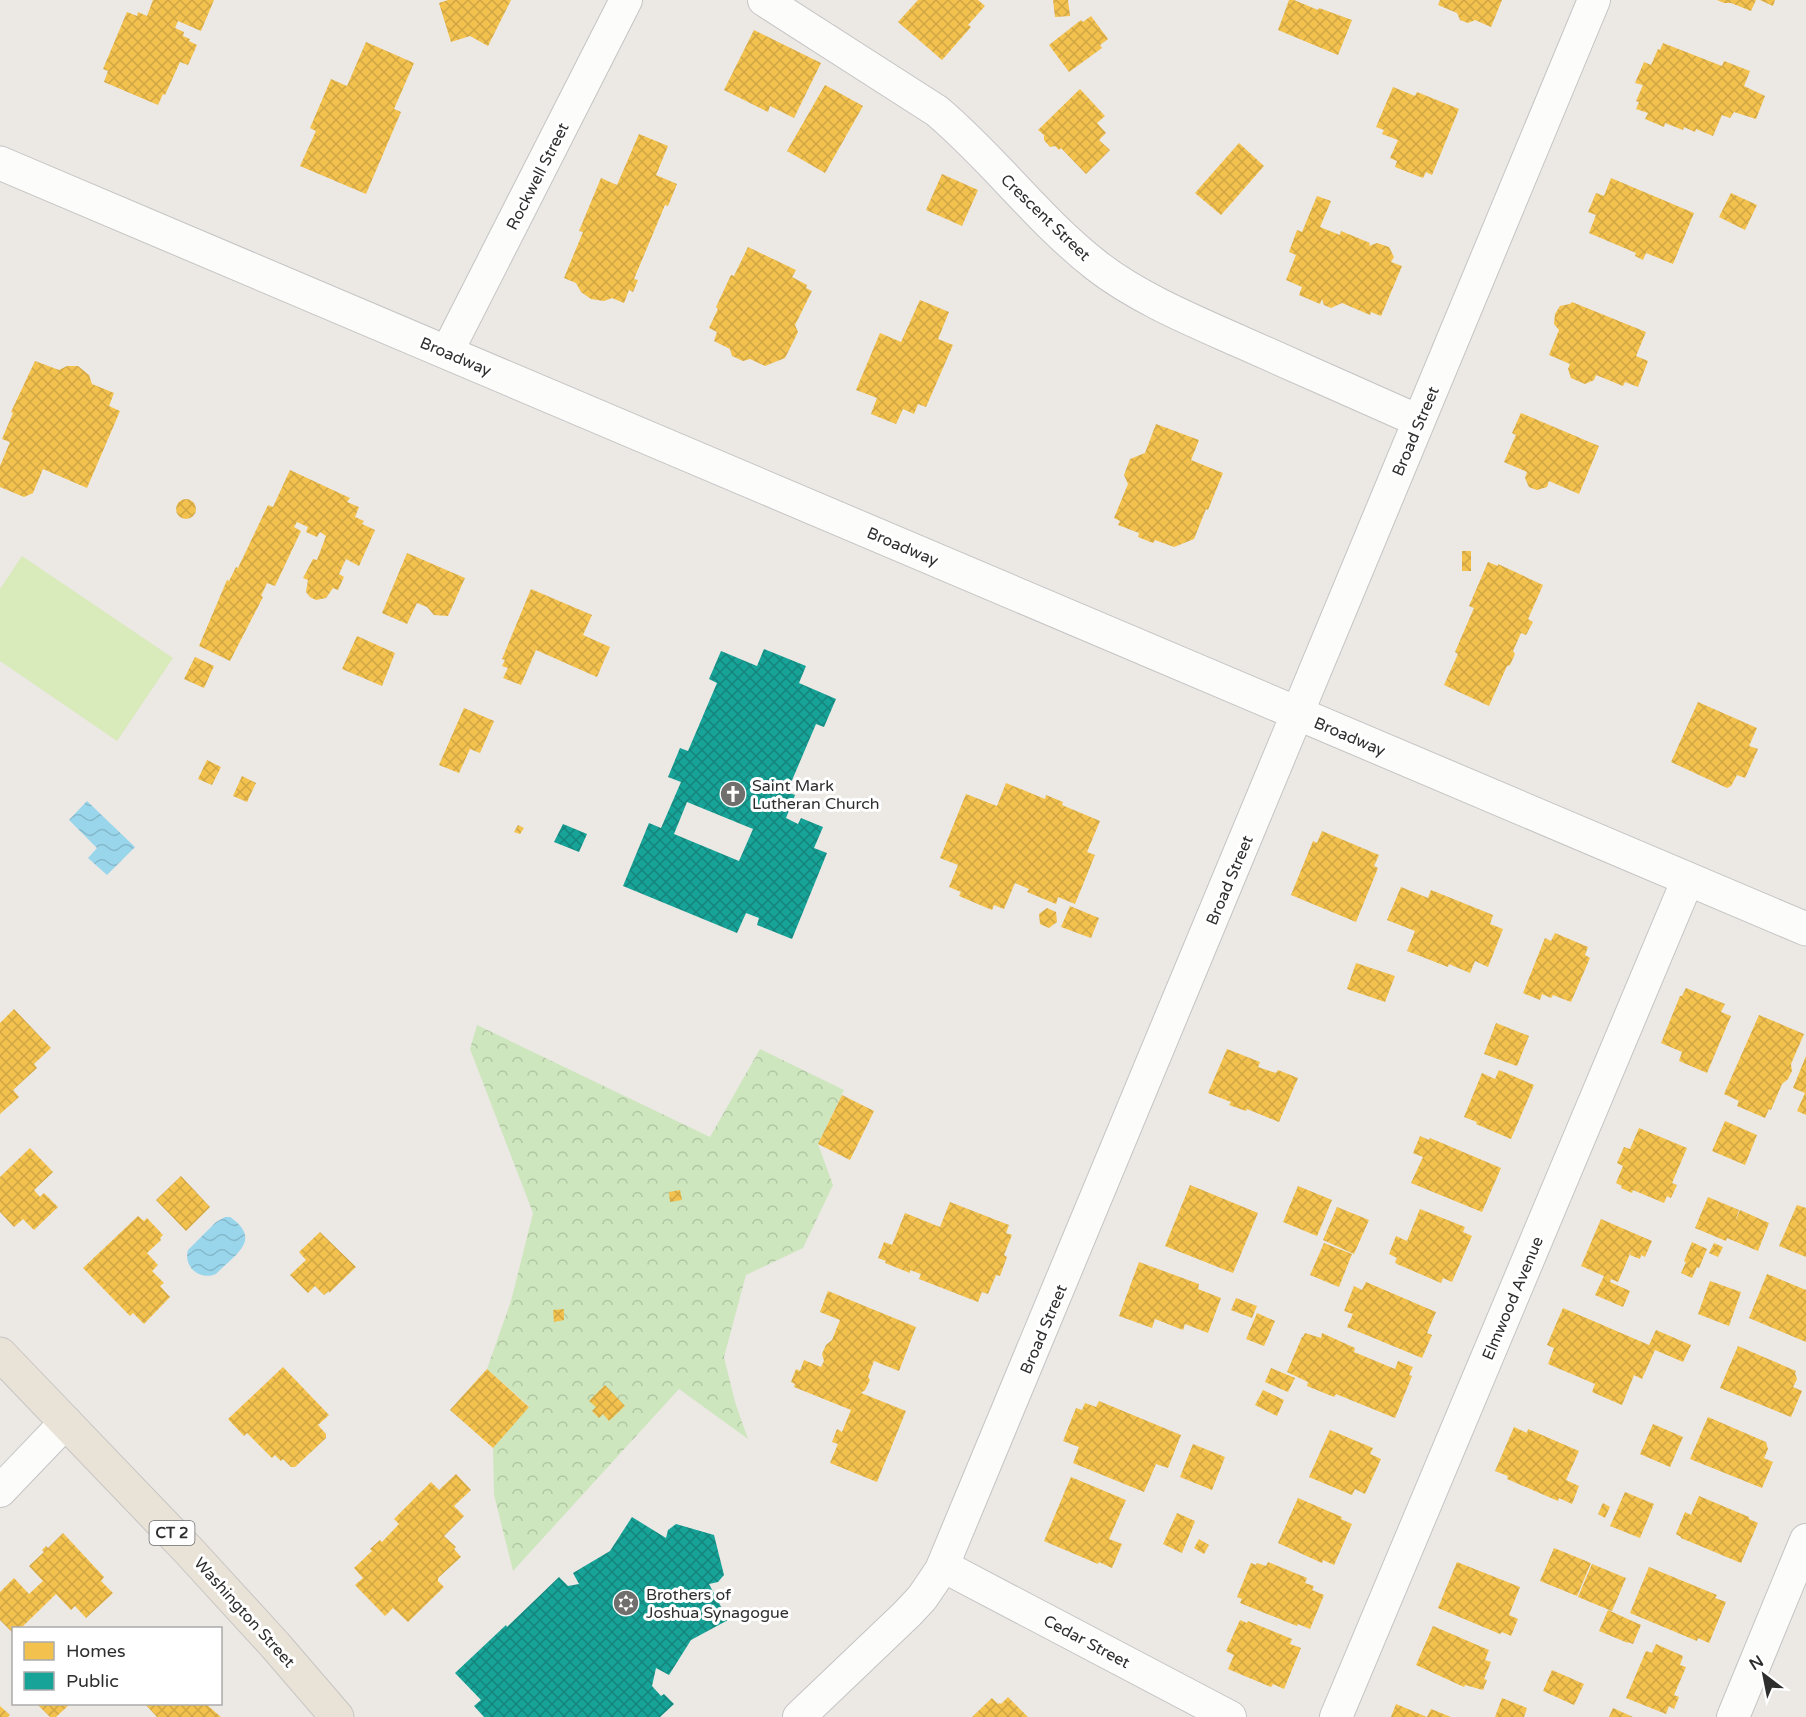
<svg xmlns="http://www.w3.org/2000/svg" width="1806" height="1717" font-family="'Varela Round',sans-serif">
<defs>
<pattern id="forest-crowns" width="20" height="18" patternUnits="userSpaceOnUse" patternTransform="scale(1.5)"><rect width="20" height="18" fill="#cee6be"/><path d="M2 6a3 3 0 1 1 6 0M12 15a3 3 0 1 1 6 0" fill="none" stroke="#b1c6a4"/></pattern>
<pattern id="water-waves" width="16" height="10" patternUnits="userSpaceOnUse" patternTransform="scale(1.5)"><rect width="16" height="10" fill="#99d6ec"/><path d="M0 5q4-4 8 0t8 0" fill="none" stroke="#84b8cb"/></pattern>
<pattern id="homes-cross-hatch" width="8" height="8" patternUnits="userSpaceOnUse" patternTransform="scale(1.5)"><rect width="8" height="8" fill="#f2c14e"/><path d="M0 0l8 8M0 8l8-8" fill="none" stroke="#d0a644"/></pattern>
<pattern id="public-cross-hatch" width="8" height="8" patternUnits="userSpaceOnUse" patternTransform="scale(1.5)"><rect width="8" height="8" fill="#17a398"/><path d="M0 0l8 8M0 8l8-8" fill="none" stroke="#15857c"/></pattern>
</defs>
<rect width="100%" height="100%" fill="#ece8e4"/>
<path fill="url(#forest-crowns)" d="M477,1025L710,1137L760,1049L844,1090L818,1144L833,1185L803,1248L746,1275L724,1357L735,1402L748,1439L679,1389L513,1571L494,1495L493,1448L529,1406L487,1369L511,1301L533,1213L470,1049Z"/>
<path fill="#d9eabb" d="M22,556L173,658L117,741L0,661V589Z"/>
<path fill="url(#water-waves)" d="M87,801L135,847L107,875L88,858L97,848L69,820Z
M225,1217H230C263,1240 235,1254 216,1274C200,1281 183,1267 188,1250L216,1222Z"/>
<path fill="url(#homes-cross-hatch)" d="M153,0H214L201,31L178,21L175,28L184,32L183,36L190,39L189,41L197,45L188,65L180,62L165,95L163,94L158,105L104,82L108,71L103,69L127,12L137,16L138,12L147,16Z
M448,0H511L488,46L470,36L451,42L439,3Z
M918,0H978L985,6L968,25L971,27L942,60L898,22Z
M1053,0H1068L1070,16L1055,17Z
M1289,0H1294L1318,10L1319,8L1352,20L1338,55L1278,30Z
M1440,0H1502L1491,27L1475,20L1468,23L1460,20L1457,13L1438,5Z
M1717,0H1756L1751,11L1731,3H1724Z
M1760,0H1775L1773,6Z
M1091,16L1108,39L1100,45L1102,48L1069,72L1049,45L1081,20L1083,22Z
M754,30L821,63L794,118L770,106L768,112L724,90Z
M366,42L414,63L394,109L401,112L366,194L300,166L316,131L310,128L331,79L347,86Z
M1663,43L1722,66L1724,61L1750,71L1744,86L1765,96L1756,119L1734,112L1730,118L1722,115L1713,136L1696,129L1695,132L1684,127L1683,130L1665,123L1664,127L1645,119L1648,113L1636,109L1639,102L1636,101L1643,85L1635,83L1644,62L1651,65L1658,49L1660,50Z
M825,85L863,106L825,173L787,151Z
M1393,87L1415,96L1417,92L1459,109L1432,175L1426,172L1423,178L1395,167L1397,161L1390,158L1398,140L1382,134L1384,130L1376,127Z
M1080,89L1105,116L1097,123L1106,133L1099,140L1110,150L1086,174L1061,148L1059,150L1055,146L1050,147L1044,140V135L1038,130Z
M639,134L668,146L656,175L677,184L668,206L665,205L634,279L638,280L633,292L629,290L624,303L612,298L604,301L591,299L581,292L576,283L564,278L583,232L579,231L601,178L617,185Z
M1239,143L1264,166L1221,215L1195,193Z
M942,174L978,190L962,226L926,210Z
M1611,178L1694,213L1673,264L1646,253L1643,260L1635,256L1636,253L1589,233L1596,215L1588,212L1596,193L1604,196Z
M1731,193L1757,205L1745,230L1719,217Z
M1317,196L1331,201L1320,227L1340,235L1341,231L1370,243L1369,246L1377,243L1389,247L1394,257L1391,262L1402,266L1381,316L1371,312L1370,315L1342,303L1331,308L1324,305L1322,299L1320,304L1299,295L1302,287L1286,280L1296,255L1289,252L1297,230L1302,232Z
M748,247L796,270L792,277L807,285L806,288L812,291L795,325L798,332L785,358L765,366L750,359L743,361L732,356L730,349L714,341L717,332L709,328L718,309L716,307L731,275L734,276Z
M920,300L949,312L938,339L953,345L926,407L918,404L914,414L903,409L896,424L871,414L877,398L856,390L880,333L901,342Z
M1572,302L1646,332L1636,356L1648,361L1638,387L1625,382L1623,386L1596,375L1594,380L1585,384L1571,378L1568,369L1570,364L1549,355L1559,330L1554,324L1555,314L1560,306L1570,304Z
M35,361L59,370L67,366H78L89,375L92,384L114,393L109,406L120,411L87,488L43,469L33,493L24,497L0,487V466L10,442L2,439L13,413L11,412Z
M1521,413L1599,446L1579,494L1549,481L1547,487L1537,490L1529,487L1525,478L1527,472L1504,462L1516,435L1512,433Z
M1156,424L1199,440L1191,460L1223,473L1208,510L1206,509L1194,539L1174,547L1155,540L1153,543L1138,537L1139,533L1118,525L1120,521L1114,518L1128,484L1124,475L1130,459L1145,453Z
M290,470L350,498L347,502L359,507L355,517L364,521L362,524L375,530L359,566L346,559L339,574L344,577L338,590L333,588L326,598L316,600L310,597L306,592L308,580L303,578L313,559L317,560L326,536L320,532L317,537L306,532L308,527L297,522L294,527L301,531L275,586L267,583L261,596L263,597L230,661L199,646L227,580L229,581L236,567L238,568L268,505L273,507Z
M176 509a10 10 0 1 1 20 0a10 10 0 1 1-20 0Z
M1462,551H1471V571H1462Z
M407,553L465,578L448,616L434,615L427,607L417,603L407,624L382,613Z
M1488,562L1498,566V564L1543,585L1528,619L1533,622L1526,635L1521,633L1513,651L1515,654L1510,665L1507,666L1489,706L1444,685L1458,654L1455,652L1474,608L1469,606Z
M531,589L592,615L583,635L610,647L597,677L536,650L521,685L503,678L508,668L502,666L505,660L502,659Z
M357,636L395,653L382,686L342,669Z
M195,657L214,666L204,688L184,679Z
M1698,702L1757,728L1749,746L1758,749L1745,778L1737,775L1731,786L1727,788L1671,762Z
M464,708L494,721L480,753L470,749L459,773L439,765Z
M207,760L221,767L212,785L198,779Z
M242,776L256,783L247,802L233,796Z
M1006,783L1045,799L1046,795L1063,802L1062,805L1100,821L1087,852L1095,855L1075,904L1058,897L1056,904L1027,892L1029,889L1015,883L1004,909L994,905L992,910L959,896L961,892L949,887L958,865L940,858L966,794L997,806Z
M518,825L524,828L520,834L514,832Z
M1322,831L1379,855L1374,866L1378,868L1356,922L1291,895L1313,841L1317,843Z
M1401,887L1428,898L1431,890L1493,915L1490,924L1503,929L1488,967L1475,961L1470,973L1449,964L1448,967L1407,951L1415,931L1387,920Z
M1070,906L1099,918L1091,938L1061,927Z
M1047,908L1056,912L1057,922L1049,928L1040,924L1039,914Z
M1555,933L1588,947L1585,955L1590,958L1571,1002L1553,995L1551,998L1542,994L1540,1000L1523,993L1545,938L1551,941Z
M1356,963L1395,976L1385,1002L1347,989Z
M1686,988L1725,1004L1721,1012L1731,1016L1707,1073L1679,1061L1682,1052L1661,1043L1680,996H1682Z
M14,1009L51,1048L34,1064L37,1068L13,1090L19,1097L0,1114V1023Z
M1759,1015L1804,1034L1791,1064L1792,1071L1788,1079L1782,1084L1771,1110L1769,1109L1765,1118L1737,1106L1739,1101L1724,1094Z
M1496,1023L1529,1036L1517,1066L1484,1054Z
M1227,1049L1260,1062L1258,1067L1276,1073L1278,1070L1298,1078L1279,1122L1247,1109L1246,1111L1229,1105L1231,1102L1208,1093Z
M1806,1056V1115L1797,1111L1805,1093L1793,1088Z
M1499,1070L1534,1085L1511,1139L1476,1124L1477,1122L1464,1117L1482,1073L1495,1079Z
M842,1095L874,1111L850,1160L818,1144Z
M1725,1121L1757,1135L1745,1165L1712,1151Z
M1639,1128L1687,1148L1672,1183L1677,1185L1671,1198L1667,1196L1664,1203L1633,1190L1632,1193L1621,1188L1622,1186L1616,1183L1623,1166L1617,1163L1624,1147L1630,1149Z
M1420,1136L1429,1140L1430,1138L1501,1168L1482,1212L1411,1183L1423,1157L1413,1153Z
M30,1148L53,1172L34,1190L40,1197L44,1193L58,1207L34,1230L23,1219L14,1227L0,1212V1177Z
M181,1176L210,1207L186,1231L156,1200Z
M1190,1185L1258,1213L1233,1273L1165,1246Z
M1298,1186L1332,1200L1317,1236L1283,1222Z
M680,1190L682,1200L670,1202L669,1192Z
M1708,1197L1739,1210L1735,1222L1740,1210L1769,1223L1758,1251L1727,1238L1726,1241L1695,1228Z
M950,1202L1009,1225L1006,1233L1012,1235L1004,1255L1007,1257L1000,1276L996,1275L988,1294L982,1292L978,1302L919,1279L921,1274L910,1270V1273L885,1263L886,1261L878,1258L884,1242L892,1245L905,1213L940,1227Z
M1797,1205L1806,1208V1257L1779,1246Z
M1337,1207L1369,1220L1354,1254L1323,1240Z
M1420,1209L1465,1227L1463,1232L1472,1236L1452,1282L1443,1278L1441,1283L1397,1264L1395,1262L1397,1258L1389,1254L1396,1236L1407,1241Z
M138,1216L144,1221L147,1218L163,1235L160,1238L161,1240L147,1253L158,1265L152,1271L164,1283L160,1286L170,1297L144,1324L133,1313L130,1316L83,1268Z
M1601,1219L1652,1241L1645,1257L1641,1255L1640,1259L1630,1255L1632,1249L1618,1282L1611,1279L1610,1282L1630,1291L1623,1307L1595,1295L1604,1276L1581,1266Z
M320,1232L356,1267L329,1293V1291L324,1295L315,1286L308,1293L290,1275L306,1260L299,1252Z
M1692,1242L1707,1249L1699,1268L1697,1267L1692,1278L1681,1273L1686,1262L1684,1261Z
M1324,1243L1352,1254L1339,1287L1310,1275Z
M1714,1243L1723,1247L1718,1257L1709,1253Z
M1139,1262L1199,1284L1198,1289L1221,1298L1208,1333L1185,1324L1183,1330L1155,1319L1152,1328L1119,1316Z
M1767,1274L1806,1290V1342L1749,1318Z
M1710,1281L1741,1292L1729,1326L1698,1314Z
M1366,1282L1436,1312L1427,1333L1432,1335L1422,1358L1347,1327L1353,1314L1344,1311L1354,1286L1362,1290Z
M828,1291L916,1327L899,1371L874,1361L868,1377L870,1380L865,1390L861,1393L906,1411L877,1482L830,1463L838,1444L832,1442L837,1429L842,1432L851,1410L794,1387L795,1384L791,1382L796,1369L800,1371L804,1360L821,1367L824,1361L822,1354L826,1345L832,1340L840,1320L820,1312Z
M1236,1298L1257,1306L1252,1318L1231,1310Z
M1563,1308L1649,1345L1656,1330L1691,1345L1683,1362L1655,1350L1642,1379L1634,1375L1622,1405L1592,1392L1595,1384L1548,1364L1554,1348L1547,1345Z
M564,1309V1320L554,1322L553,1310Z
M1257,1313L1275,1321L1264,1346L1246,1339Z
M1305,1333L1321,1338L1322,1333L1355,1348L1354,1352L1395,1369L1398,1361L1413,1367L1409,1375L1412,1376L1395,1418L1336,1394L1334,1397L1307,1386L1308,1382L1287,1372L1302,1337H1303Z
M1738,1346L1796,1371L1795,1373L1797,1379L1793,1387L1802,1391L1791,1417L1720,1388Z
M283,1367L329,1415L318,1425L326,1434V1438L295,1467H291L283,1459L281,1461L275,1455L272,1458L247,1433L244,1436L228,1419Z
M1271,1368L1295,1378L1288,1392L1265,1382Z
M487,1369L529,1407L493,1448L450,1410Z
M605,1385L625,1406L609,1421L603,1414L599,1418L592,1411L596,1407L589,1401Z
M1263,1390L1284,1400L1277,1416L1255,1405Z
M1099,1401L1181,1435L1168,1468L1156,1464L1144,1492L1073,1463L1079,1447L1063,1441L1076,1408L1082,1410L1085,1403L1096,1407Z
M1708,1417L1766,1442L1768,1449L1764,1458L1773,1462L1762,1488L1690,1459Z
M1653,1424L1683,1437L1670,1467L1640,1454Z
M1514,1427L1527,1433L1528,1429L1579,1451L1566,1480L1579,1486L1572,1504L1559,1498L1558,1501L1507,1479L1508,1476L1495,1471Z
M1330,1430L1373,1448L1370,1454L1381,1459L1365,1494L1355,1489L1352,1495L1309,1477Z
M1193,1444L1225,1457L1212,1490L1180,1477Z
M456,1474L471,1490L454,1506L464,1516L444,1536L456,1547L454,1549L461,1557L438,1578V1581L444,1587L408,1622L393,1608L385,1616L355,1585L363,1578L354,1568L372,1551L370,1549L380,1540L382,1542L399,1524L394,1519L431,1482L439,1490Z
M1071,1477L1126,1500L1109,1539L1122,1544L1112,1568L1099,1562L1098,1564L1044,1541Z
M1625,1492L1654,1504L1640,1538L1610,1526Z
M1699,1496L1749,1517V1519L1758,1523L1741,1563L1681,1538V1537L1676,1534L1685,1512L1691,1515Z
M1298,1498L1342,1517L1341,1519L1352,1524L1334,1565L1323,1560L1322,1563L1278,1543Z
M1603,1503L1610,1507L1605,1518L1598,1514Z
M1177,1513L1195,1521L1182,1553L1163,1544Z
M63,1533L104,1577L101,1581L113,1593L86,1618L75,1606L71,1610L56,1594L21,1628H14V1634L0,1620V1592L14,1578L29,1594L43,1581L29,1566L44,1552L42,1550L46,1546L48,1548Z
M1199,1539L1209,1545L1204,1554L1194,1548Z
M1554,1548L1591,1563L1577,1596L1540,1581Z
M1268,1562L1307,1578L1305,1583L1314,1586L1312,1590L1324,1595L1310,1629L1298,1624L1297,1626L1240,1603L1242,1599L1237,1597L1251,1563L1256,1565L1257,1563L1266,1566Z
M1457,1562L1520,1587L1509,1615L1518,1619L1511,1636L1502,1632L1500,1634L1438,1608Z
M1592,1564L1626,1578L1612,1611L1578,1597Z
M1649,1567L1717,1595L1715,1598L1726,1602L1709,1643L1698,1638L1697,1641L1630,1613Z
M1608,1610L1641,1625L1633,1644L1628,1642V1643L1599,1631Z
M1240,1620L1247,1623L1248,1621L1292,1639L1290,1644L1301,1648L1284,1689L1273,1684L1271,1687L1228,1669L1234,1655L1226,1651Z
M1433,1626L1489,1650L1485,1660L1491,1662L1484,1679L1487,1680L1483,1690L1465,1685L1464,1687L1416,1665Z
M1656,1644L1683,1656L1680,1665L1686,1667L1674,1695L1679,1697L1674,1709L1669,1706L1666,1714L1626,1698L1646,1651L1652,1653Z
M1552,1670L1584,1684L1574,1705L1543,1691Z
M1008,1697L1028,1717H972L992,1698L998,1704L1000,1703L1001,1704Z
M1502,1698L1527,1708L1524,1717H1495Z
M37,1704H70L56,1717H50Z
M145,1704H206L221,1717H157Z
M1396,1704L1427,1717L1431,1709L1451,1717H1391Z
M0,1706L10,1715L8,1717H0Z
M1613,1708L1633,1717H1609Z"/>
<path fill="url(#public-cross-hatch)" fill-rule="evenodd" d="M764,649L806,666L799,683L836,699L824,727L816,724L787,792L795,795L786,818L798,824L801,818L823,827L814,848L827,853L792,939L757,925L759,918L746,913L737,933L623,886L649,823L661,828L681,782L668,777L680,748L688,751L717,683L709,679L721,651L757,666ZM687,802L753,829L739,861L674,834Z
M563,824L587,834L579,852L554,842Z
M632,1517L666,1538L668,1530L676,1524L714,1535L724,1575L718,1582L709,1584L728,1620L691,1640L669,1675L656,1668L652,1686L661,1696L664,1694L674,1704L660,1717H484L474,1706L481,1700L455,1673L506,1625L507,1627L559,1577L568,1586L579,1584L573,1573L610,1551Z"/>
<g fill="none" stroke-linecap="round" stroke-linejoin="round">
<g stroke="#c5c4c5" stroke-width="34">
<path id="minor" d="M764,0L937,111C994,159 1038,220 1097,266C1138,298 1194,321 1241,342C1300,368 1360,395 1419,421
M447,352L626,0
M0,1491L66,1422
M943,1566L1230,1717
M799,1717L907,1614L922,1598L941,1570L1594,0
M1336,1717L1688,879
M1733,1717L1806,1540"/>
</g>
<g stroke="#c5c4c5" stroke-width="35">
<path id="secondary" d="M0,163L1806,929"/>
</g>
<g stroke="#c6c5c4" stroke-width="35">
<path id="trunk" d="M0,1354L189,1551L275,1645L337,1717"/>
</g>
<use href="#minor" stroke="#fcfcfb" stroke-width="32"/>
<use href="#secondary" stroke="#fcfcfb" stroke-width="33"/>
<use href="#trunk" stroke="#e9e2d6" stroke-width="33"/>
</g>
<defs>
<g id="church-disc" transform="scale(1.35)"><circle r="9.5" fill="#706f6e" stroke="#fff"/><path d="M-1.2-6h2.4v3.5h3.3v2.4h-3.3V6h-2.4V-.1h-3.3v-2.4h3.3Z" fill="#fff"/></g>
<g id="synagogue-disc" transform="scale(1.35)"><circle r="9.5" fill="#706f6e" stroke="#fff"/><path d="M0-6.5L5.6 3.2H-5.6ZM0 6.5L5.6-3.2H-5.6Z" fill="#fff"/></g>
</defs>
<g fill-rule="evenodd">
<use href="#church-disc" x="733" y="794"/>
<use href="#synagogue-disc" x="626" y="1603"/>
</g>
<g text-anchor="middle" stroke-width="6" stroke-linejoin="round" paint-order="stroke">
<rect fill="#fff" stroke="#6d6d6d" stroke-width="1.5" x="149.5" y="1521" width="45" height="24" rx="4.5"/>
<g font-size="15" font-weight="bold" fill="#2e2e2e">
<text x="172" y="1538">CT 2</text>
</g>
<g font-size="16" fill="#2e2e2e" stroke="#fff">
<text transform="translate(537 176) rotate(-63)" y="6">Rockwell Street</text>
<text transform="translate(1046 217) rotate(44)" y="6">Crescent Street</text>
<text transform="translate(456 356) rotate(23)" y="6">Broadway</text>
<text transform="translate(1415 431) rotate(-67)" y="6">Broad Street</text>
<text transform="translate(903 546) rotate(23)" y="6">Broadway</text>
<text transform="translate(1350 736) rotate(23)" y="6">Broadway</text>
<text transform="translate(1229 880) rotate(-67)" y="6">Broad Street</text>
<text transform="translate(1512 1298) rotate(-67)" y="6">Elmwood Avenue</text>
<text transform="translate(1043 1329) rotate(-67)" y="6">Broad Street</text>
<text transform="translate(245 1612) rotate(48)" y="6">Washington Street</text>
<text transform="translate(1087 1641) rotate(28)" y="6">Cedar Street</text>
</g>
<g font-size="16" fill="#2e2e2e" stroke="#fff" text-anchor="start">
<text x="752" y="791">Saint Mark<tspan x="752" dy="18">Lutheran Church</tspan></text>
<text x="646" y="1600">Brothers of<tspan x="646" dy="18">Joshua Synagogue</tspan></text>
</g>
</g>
<rect x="12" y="1627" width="210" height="78" fill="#ffffff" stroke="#ababab" stroke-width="1.5"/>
<rect x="24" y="1642" width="30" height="18" fill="#f2c14e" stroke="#ababab" stroke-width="1.5"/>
<text x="66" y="1657" font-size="18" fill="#2e2e2e">Homes</text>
<rect x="24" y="1672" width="30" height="18" fill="#17a398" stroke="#ababab" stroke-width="1.5"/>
<text x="66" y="1687" font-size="18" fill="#2e2e2e">Public</text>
<g transform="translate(1764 1675) rotate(328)" stroke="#ffffff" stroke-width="4.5" paint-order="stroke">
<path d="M0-4.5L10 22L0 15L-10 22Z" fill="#2e2e2e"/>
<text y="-9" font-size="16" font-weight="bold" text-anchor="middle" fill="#2e2e2e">N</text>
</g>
</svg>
